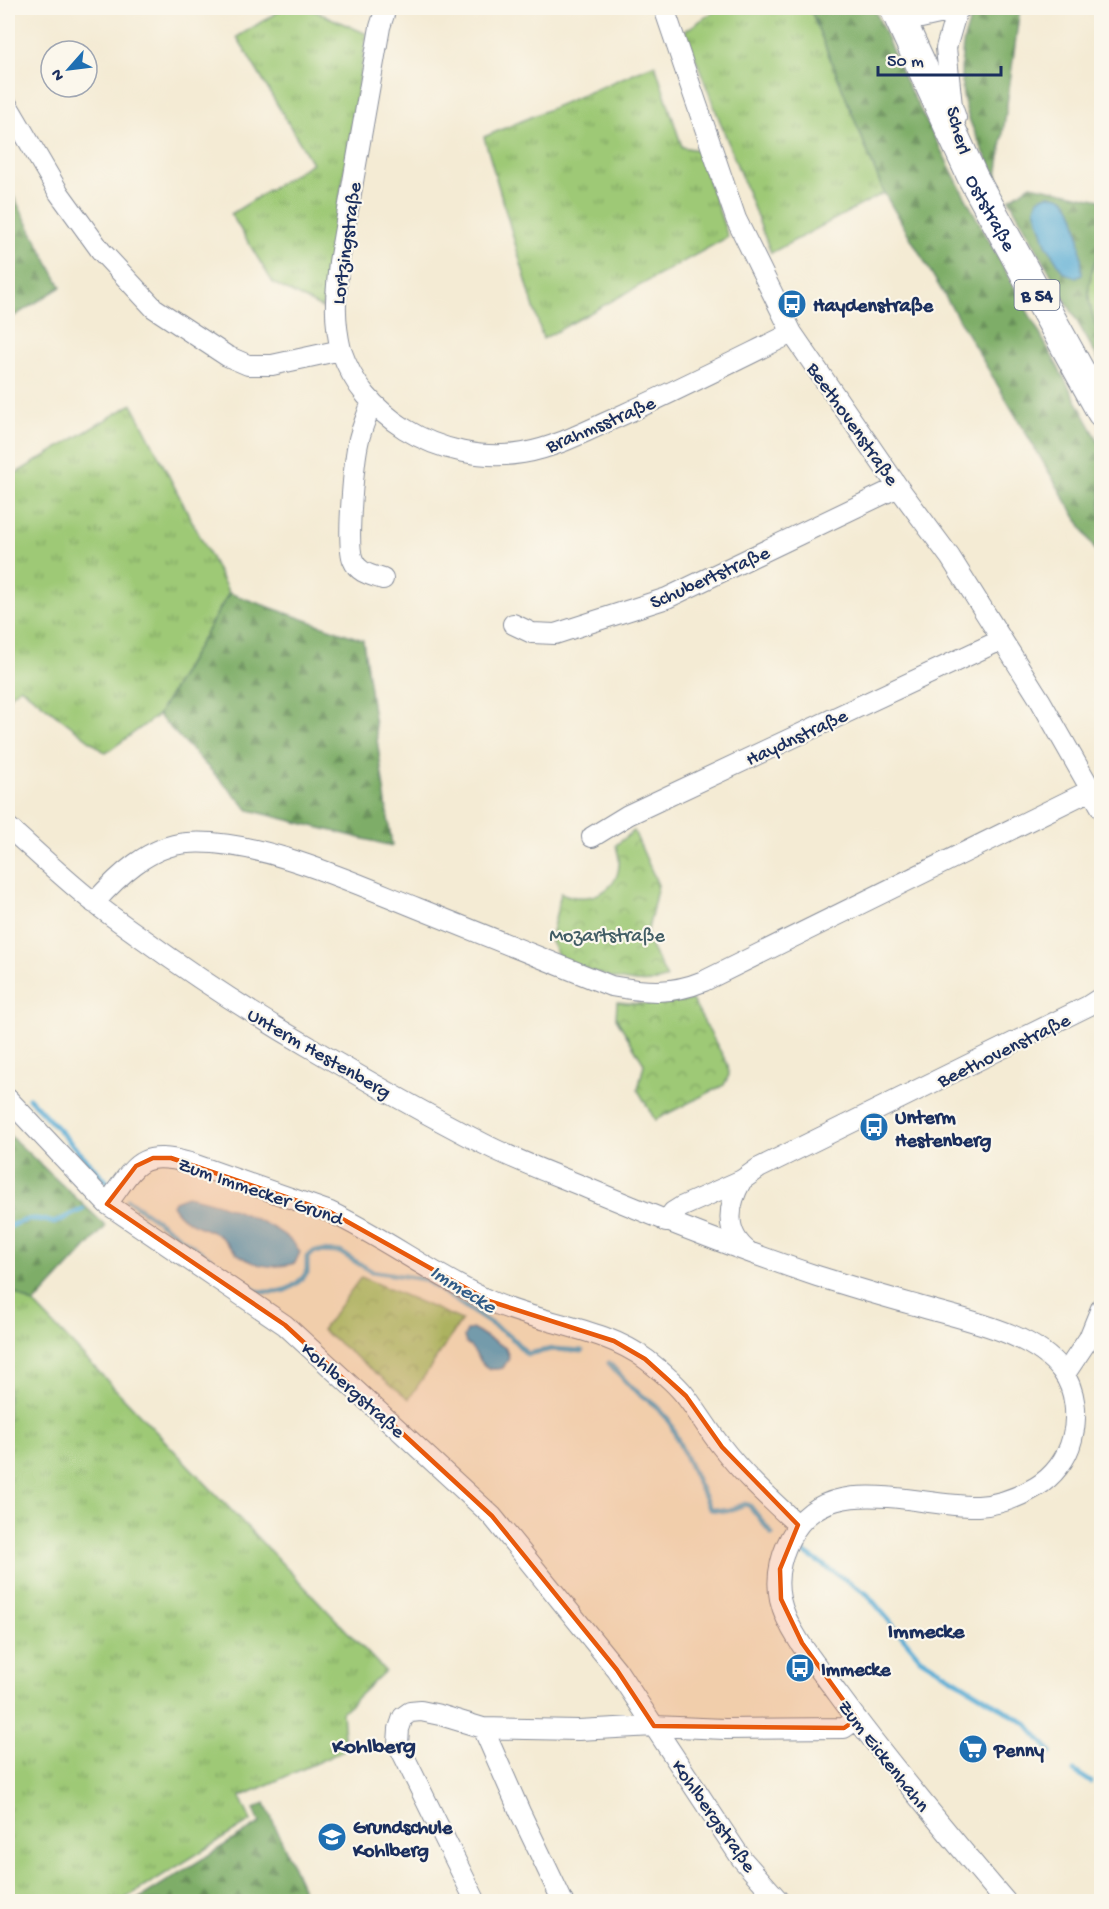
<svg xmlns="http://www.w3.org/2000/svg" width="1109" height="1909" font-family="'Gochi Hand',sans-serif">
<defs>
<pattern id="grass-tufts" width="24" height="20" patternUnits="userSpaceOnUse" patternTransform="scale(1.5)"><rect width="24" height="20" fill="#9ec976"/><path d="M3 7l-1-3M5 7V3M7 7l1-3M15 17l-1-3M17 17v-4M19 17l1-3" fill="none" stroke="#80a464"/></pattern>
<pattern id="forest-firs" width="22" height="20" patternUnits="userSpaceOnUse" patternTransform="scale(1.5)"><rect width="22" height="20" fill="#7ead67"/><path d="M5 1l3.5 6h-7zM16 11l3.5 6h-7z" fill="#668d58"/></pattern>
<pattern id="park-crowns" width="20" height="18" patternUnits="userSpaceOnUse" patternTransform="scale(1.5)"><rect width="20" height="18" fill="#9ec976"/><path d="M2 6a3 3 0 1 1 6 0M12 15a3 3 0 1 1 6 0" fill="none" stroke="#80a464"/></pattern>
</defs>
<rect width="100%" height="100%" fill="#fbf7ec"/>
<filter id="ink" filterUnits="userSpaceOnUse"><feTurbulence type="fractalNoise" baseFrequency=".0167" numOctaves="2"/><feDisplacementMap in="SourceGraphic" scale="12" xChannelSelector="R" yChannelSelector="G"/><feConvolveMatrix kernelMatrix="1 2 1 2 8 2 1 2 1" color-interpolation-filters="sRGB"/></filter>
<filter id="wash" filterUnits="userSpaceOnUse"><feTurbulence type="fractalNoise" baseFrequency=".008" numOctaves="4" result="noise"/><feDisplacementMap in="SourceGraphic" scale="24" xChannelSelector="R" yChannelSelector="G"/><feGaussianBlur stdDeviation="1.35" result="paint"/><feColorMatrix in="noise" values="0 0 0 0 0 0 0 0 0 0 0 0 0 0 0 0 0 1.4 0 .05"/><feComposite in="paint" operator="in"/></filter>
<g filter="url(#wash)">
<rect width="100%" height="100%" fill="#f4ebd4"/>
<path fill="url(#grass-tufts)" stroke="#5c7c6a" stroke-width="1.5" d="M284,8H308L367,34L322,308L273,283L231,214L312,163L237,37Z
M719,8H810L884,193L771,253L685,31Z
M655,64L682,147L698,150L728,237L543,339L484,137Z
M1101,250V336L1099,335C1086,300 1084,287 1098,252Z
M132,404L229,593L158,715L106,753L20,687L8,698V478Z
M8,1289L34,1304L385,1671L342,1712L345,1750L240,1797L251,1821L121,1901H29L8,1892Z"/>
<path fill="url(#forest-firs)" stroke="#4c6e62" stroke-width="1.5" d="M810,8H874L904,78L963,193L1101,446V560L884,193Z
M979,8H1020L997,178C975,134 957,107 962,55C963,38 968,21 979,8Z
M1031,185L1101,200V250L1098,252C1085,287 1086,300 1099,334L1101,336V364L1009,199Z
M8,186L61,287L8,320Z
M229,593L363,640L392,846L249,810L158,715Z
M8,1134L106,1226L34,1304L8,1289Z
M265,1803L308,1901H135L260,1823L254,1809Z"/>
<path fill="url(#park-crowns)" stroke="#5c7c6a" stroke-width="1.5" d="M634,831L658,885L647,934L649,943L667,978C633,992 592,970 560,959L550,940L561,893C584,904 618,894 619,864C620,858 617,851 616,845Z
M692,1000L728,1065L729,1075L724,1085L655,1120L638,1090L644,1064L616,1018L617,1002C643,1005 667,1005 692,1000Z
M361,1277L462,1320L409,1399L322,1330Z"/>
<path fill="#58acd4" stroke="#3a6e99" stroke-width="1.5" d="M1047,195C1051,195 1058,195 1061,197C1080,206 1081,257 1082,275L1076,278L1063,272L1046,244L1035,209L1038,199Z
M187,1196C216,1201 287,1226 300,1252L295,1263C270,1270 250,1266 231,1248C227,1244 223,1238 218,1235C200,1225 184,1225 172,1205L174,1201Z
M472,1329L506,1348L509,1358L503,1368C479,1375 481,1353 466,1343L464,1337L467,1331Z"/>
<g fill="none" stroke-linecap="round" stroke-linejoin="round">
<path stroke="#58acd4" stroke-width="5" d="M29,1098L107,1182
M128,1200L256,1291C280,1294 291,1292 307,1273V1257L315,1251L340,1252L371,1271L423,1279L511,1337L527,1354L553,1349L582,1351
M8,1227C27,1219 33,1216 54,1223L83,1209
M609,1363L632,1388L656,1406L668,1419L710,1509L727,1511L745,1504L750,1506L772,1534
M802,1551L867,1594L920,1658L1027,1724L1051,1752
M1074,1771L1091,1782"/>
</g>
</g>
<g filter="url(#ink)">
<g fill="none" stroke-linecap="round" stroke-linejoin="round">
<g stroke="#888d99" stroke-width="22">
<path id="minor" d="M664,8L736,219L792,333L898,487L950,557L1040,700L1102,809
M901,8L921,18L957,10L961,8
M8,106L59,193L101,251L154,308L227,356L248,365H272L341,350C333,316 336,295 339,262L380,27L386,8
M956,118L952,106L946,48L957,10
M341,350C353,385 374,409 405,429C439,450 483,460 523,453C557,447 589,430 620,416C678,390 735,361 792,333
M371,404C367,416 362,427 359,439C354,459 346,544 353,560C358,573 371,575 383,579
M513,624L532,633L555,634L667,598L898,487
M8,827C36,852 63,878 92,901C108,914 125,926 142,938C197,978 254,1015 313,1049C369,1082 426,1114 484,1144C517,1161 553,1174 587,1188C663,1220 739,1250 817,1276C849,1286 882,1296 915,1305C960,1319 1033,1331 1062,1371C1076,1390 1078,1417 1072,1439C1067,1459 1053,1477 1036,1487C1019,1497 998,1505 978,1506C922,1508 833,1471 795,1530C782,1550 775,1575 780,1599C787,1632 818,1667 838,1694C891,1766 948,1834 1006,1902
M592,837L628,815L1001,640
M94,903C118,876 149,846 187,843C257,838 352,882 417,908C481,934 546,960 611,986C646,992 670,995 704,981L1091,790
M8,1099L107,1204L285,1325L492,1516L617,1670L741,1858L780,1902
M742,1180C728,1204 723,1233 749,1252
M107,1204C136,1165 138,1149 190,1163L330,1212C385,1238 434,1276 490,1301C539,1324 604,1327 647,1360C661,1371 677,1384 687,1398C699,1414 709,1431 721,1446C744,1476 771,1500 798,1525
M666,1222L673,1212L681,1207L742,1180L759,1168L1088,1006L1102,997
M1065,1374L1089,1338L1102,1306
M483,1728L520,1812L563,1902
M476,1902L398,1744L399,1729L403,1717L410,1712L421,1711L440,1715L483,1728L578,1730L654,1726L725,1729L844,1728L857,1719"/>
</g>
<g stroke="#888d99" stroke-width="32">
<g id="primary">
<path id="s1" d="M895,8L973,178L1102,412"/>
</g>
</g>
<use href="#minor" stroke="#fff" stroke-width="20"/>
<use href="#primary" stroke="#fff" stroke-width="30"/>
</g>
</g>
<path fill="#e8590c" fill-opacity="0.2" stroke="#e8590c" stroke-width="4.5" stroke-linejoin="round" d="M153,1158H171L330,1212L489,1301L614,1341L645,1359L686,1396L722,1447L798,1525L780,1569L781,1599L802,1643L857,1719L844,1728L654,1726L617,1670L492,1516L285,1325L107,1204L136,1166Z"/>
<defs>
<g id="bus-disc" transform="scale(1.5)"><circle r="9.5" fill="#1f6fb2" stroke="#fbf7ec"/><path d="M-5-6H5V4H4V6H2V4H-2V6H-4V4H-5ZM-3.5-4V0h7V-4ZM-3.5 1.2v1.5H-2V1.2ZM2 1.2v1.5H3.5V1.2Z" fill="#fff"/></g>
<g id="supermarket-disc" transform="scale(1.5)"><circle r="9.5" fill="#1f6fb2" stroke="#fbf7ec"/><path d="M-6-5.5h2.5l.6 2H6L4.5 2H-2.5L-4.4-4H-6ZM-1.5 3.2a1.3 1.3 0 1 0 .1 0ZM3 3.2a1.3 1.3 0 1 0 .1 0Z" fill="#fff"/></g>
<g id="school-disc" transform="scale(1.5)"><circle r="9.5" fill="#1f6fb2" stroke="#fbf7ec"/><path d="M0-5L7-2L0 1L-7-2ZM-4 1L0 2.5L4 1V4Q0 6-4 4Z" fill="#fff"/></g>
</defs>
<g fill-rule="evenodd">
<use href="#bus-disc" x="792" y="304"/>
<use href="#bus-disc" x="874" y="1127"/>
<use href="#bus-disc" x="800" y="1668"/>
<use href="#supermarket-disc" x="973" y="1749"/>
<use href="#school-disc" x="332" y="1837"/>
</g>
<g text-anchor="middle" stroke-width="4.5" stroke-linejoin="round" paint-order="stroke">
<rect fill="#fbf7ec" stroke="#5e6b89" stroke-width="1.5" x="1014.5" y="280" width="45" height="30" rx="4.5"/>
<g font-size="18" font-weight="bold" fill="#1b2f5e">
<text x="1037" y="301">B 54</text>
</g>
<g font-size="20" fill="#1b2f5e" stroke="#fbf7ec">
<text transform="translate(960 130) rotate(75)" y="7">Scherl</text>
<text dy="7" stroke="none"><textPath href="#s1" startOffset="226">Oststraße</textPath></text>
<text transform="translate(345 243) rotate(-82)" y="7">Lortzingstraße</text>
<text transform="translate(600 423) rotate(-23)" y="7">Brahmsstraße</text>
<text transform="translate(854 423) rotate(55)" y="7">Beethovenstraße</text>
<text transform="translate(709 576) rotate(-24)" y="7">Schubertstraße</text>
<text transform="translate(796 736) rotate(-25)" y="7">Haydnstraße</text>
<text transform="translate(1003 1049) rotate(-26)" y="7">Beethovenstraße</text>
<text transform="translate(320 1052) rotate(30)" y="7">Unterm Hestenberg</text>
<text transform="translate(261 1190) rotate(19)" y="7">Zum Immecker Grund</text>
<text transform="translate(354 1389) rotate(42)" y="7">Kohlbergstraße</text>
<text transform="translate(885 1755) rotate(52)" y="7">Zum Eickenhahn</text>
<text transform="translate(715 1815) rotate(55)" y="7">Kohlbergstraße</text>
</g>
<g font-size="20" font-weight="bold" fill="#1b2f5e" stroke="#fbf7ec" text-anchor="start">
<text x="813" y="311">Haydenstraße</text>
<text x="895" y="1123">Unterm<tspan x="895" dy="23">Hestenberg</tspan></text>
<text x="821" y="1675">Immecke</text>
<text x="994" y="1756">Penny</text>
<text x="353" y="1833">Grundschule<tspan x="353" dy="23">Kohlberg</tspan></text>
</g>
<g font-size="20" fill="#425d65" stroke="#fbf7ec">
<text x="607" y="941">Mozartstraße</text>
</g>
<g font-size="21" font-style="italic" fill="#305b87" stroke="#fbf7ec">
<text transform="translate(464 1288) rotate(32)" y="7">Immecke</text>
</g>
<g font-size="22" font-weight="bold" fill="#1b2f5e" stroke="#fbf7ec">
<text x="926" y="1637">Immecke</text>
<text x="374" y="1752">Kohlberg</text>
</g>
</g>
<rect width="1109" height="1909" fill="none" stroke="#fbf7ec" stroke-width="30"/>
<g transform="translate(69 69) rotate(242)"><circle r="28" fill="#fbf7ec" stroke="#a1a7b3" stroke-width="1.5"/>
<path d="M0-4.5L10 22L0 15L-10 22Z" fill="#1f6fb2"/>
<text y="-9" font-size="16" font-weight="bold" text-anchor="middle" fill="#1b2f5e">N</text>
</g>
<path d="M878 66v9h123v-9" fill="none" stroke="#1b2f5e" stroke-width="3"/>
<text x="887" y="66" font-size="18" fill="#1b2f5e" stroke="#fbf7ec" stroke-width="4.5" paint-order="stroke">50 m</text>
</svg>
